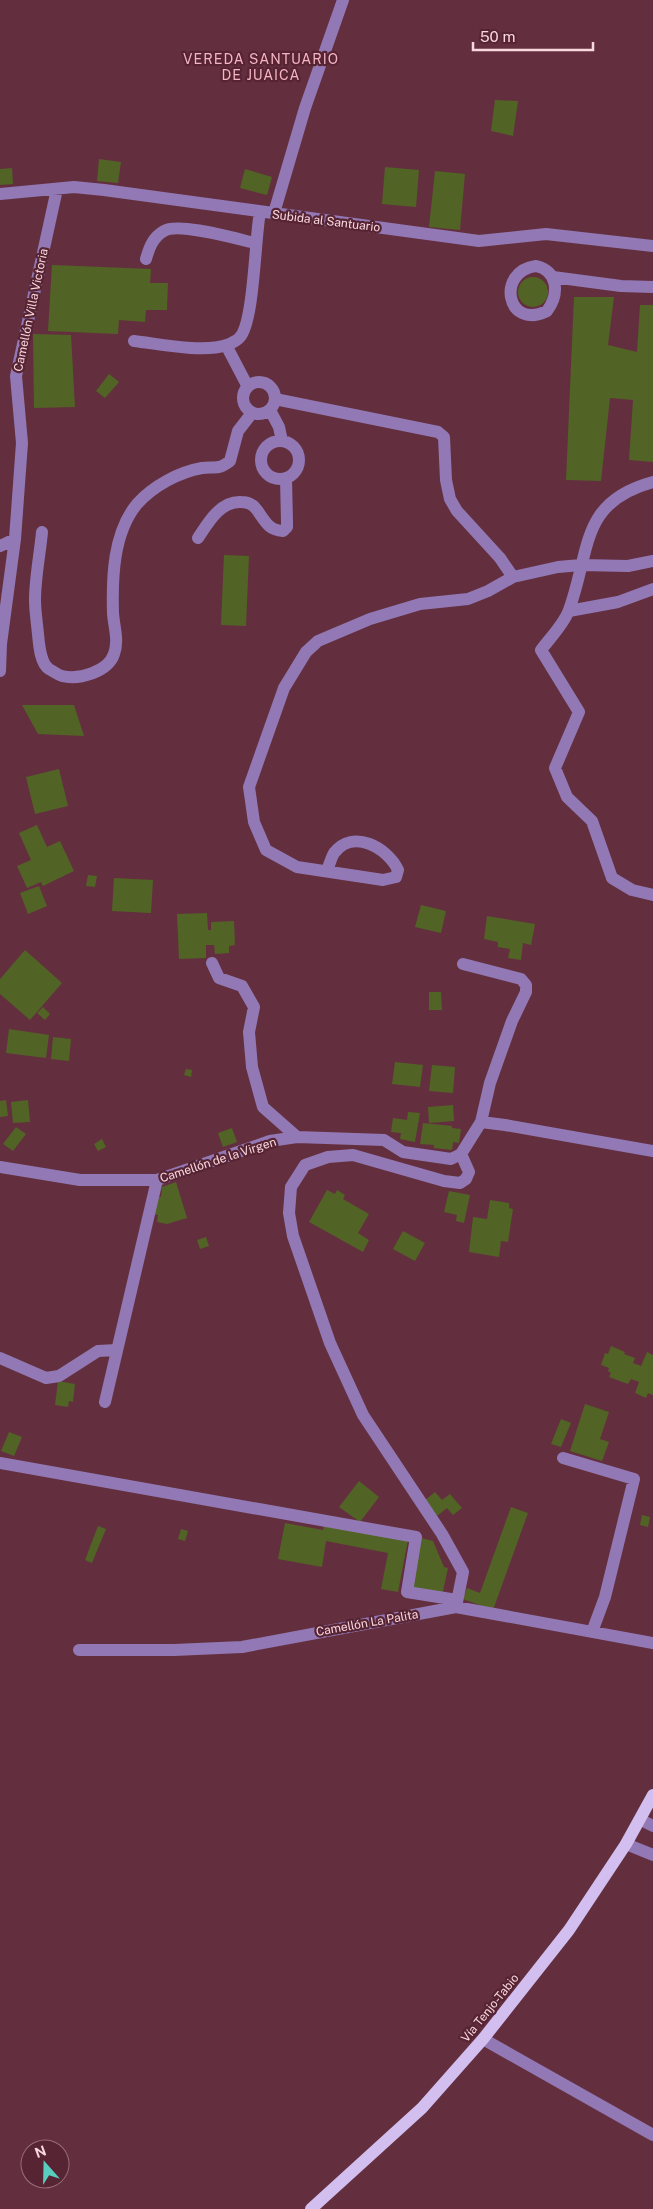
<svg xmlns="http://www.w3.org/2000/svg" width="653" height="2209" font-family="'Public Sans',sans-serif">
<rect width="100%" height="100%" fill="#632f3e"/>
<path fill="#526326" d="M495,100L518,101L513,136L491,131Z
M99,159L121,162L118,183L97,181Z
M385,167L419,170L416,207L382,204Z
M12,168L13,184L0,185V169Z
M245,169L272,177L267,195L240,188Z
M435,171L465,174L460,230L429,227Z
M52,265L151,269L150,283H168L167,310H146L145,322L119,320L118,334L48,331Z
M518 292a15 15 0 1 1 30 0a15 15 0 1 1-30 0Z
M574,297H614L608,345L637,352L640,305H653V462L629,460L633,400L610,398L601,481L566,480Z
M33,334L71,335L75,407L34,408Z
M109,374L119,382L105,398L96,391Z
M224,555L249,556L246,626L221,625Z
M22,705H74L84,736L38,734Z
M59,769L68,806L35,814L26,777Z
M37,825L47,847L60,841L74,871L43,886L41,882L27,888L17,866L31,860L19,833Z
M88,875L97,876L95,887L86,886Z
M114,878L153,880L151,913L112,911Z
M39,886L47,906L28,914L20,893Z
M421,905L446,911L441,933L415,927Z
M207,913L208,930H211V922L234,921L235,945L229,946V953L215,954L214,945H206V958L179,959L177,914Z
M487,916L535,924L531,945L523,943L521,960L508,958L510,949L498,947V942L484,939Z
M25,950L62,983L30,1020L0,994V979Z
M429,992H441L442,1010H429Z
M43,1007L50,1014L45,1020L37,1013Z
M9,1029L49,1035L46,1058L6,1053Z
M53,1037L71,1039L69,1061L51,1059Z
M395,1062L423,1065L420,1087L392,1084Z
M432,1065L455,1067L453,1093L429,1091Z
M186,1069L192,1070L191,1077L184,1075Z
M6,1100L8,1116L0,1117V1101Z
M28,1100L30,1122L13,1123L11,1102Z
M453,1105L454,1121L429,1123L428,1107Z
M408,1112L420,1113L415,1142L400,1139L401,1133L391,1132L393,1118L407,1120Z
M423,1123L452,1126V1128L461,1129L459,1143L453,1142L452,1150L434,1148V1145L420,1144Z
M16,1127L26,1134L13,1151L3,1144Z
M232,1128L237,1142L223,1147L218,1133Z
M102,1139L106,1147L98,1151L94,1144Z
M176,1182L187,1218L167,1224L157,1222L158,1215L152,1214L155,1196L161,1197L162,1187Z
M327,1190L335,1194L337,1190L345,1195L343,1199L369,1214L358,1233L369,1240L363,1252L309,1222Z
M449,1191L470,1195L464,1223L456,1221L457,1215L444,1212Z
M490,1200L509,1203V1208L513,1209L508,1242L501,1241L499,1257L469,1252L473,1217L487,1219Z
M403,1231L425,1243L415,1261L393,1249Z
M206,1237L209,1246L200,1249L197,1240Z
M611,1346L625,1352L624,1354L635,1358L633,1363L641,1366L647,1352L653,1355V1395L648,1393L646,1398L635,1393L639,1382L631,1379L628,1384L609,1377L611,1373L608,1371L609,1368L601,1365L605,1353L608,1354Z
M58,1381L75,1384L73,1402L69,1401L68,1407L55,1405Z
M585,1404L609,1412L600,1439L609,1442L602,1461L570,1451Z
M561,1419L571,1423L561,1447L551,1444Z
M9,1432L22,1437L14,1456L1,1451Z
M359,1481L379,1497L360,1522L339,1507Z
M435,1492L442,1500L450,1494L462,1508L453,1515L447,1508L437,1516L424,1501Z
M511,1507L528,1513L493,1610L463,1599L467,1588L480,1593Z
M642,1515L650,1517L648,1527L640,1525Z
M285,1523L323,1530L324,1524L408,1540L398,1592L381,1589L388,1553L326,1541L322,1567L278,1559Z
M98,1526L106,1529L92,1563L85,1560Z
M181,1529L188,1531L185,1541L178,1539Z
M421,1538L433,1541L444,1567L448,1568L442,1596L409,1588Z"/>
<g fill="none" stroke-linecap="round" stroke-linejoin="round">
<path stroke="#9279b5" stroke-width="12" d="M0,194L74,187L104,190L479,241L546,234L653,246
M274,213L305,108L343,0
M146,259C149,248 153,237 164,231C178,222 237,239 255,243
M536,266C559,271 559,295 547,311C506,331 496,271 536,266Z
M553,277L621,286L653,287
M134,341C160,344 202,353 227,345C230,344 238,340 240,337C254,322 255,237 260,212
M226,345L248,387
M243 398a16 16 0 1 1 32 0a16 16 0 1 1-32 0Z
M275,399L438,432L444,437L446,480L450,499L457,511L500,558L513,577
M270,410L279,427L282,441
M261 460a19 19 0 1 1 38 0a19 19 0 1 1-38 0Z
M653,482C579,502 591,550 569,610C564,624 550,638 541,650L579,712L555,768L567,797L592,821L612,878L632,890L653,895
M42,532C40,554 35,578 35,600C35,611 37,623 38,634C39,644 40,663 49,669C53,671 58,675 62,676C79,680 108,672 114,654C119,640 114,628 113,613C112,578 113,533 137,504C153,486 179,472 202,468C216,466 217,471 230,461L238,431L252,413
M198,538C208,523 220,501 241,502C248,502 253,504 257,510C265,521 268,530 283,531L287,527V522L286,479
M0,546L15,539
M569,611L618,602L653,589
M0,671L1,644L15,539L22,443L16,376L57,189
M327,871C329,866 331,858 334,853C353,828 388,848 398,870L396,877L383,880L297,867L266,850L254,822L249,787L284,688L306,652L318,641L370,619L420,604L468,599L488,591L513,577L558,567L581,565L628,566L653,561
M212,963L219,978L242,986L254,1007L249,1032L252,1067L263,1107L297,1137
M481,1122L505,1125L653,1151
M0,1167L80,1180H157L270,1141L297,1137L384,1140L403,1152L451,1159L461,1154L481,1122L490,1083L512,1021L526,992V985L521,979L463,964
M0,1358L46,1378L59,1376L98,1351L117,1350
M105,1402L157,1180
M563,1458L634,1479L605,1597L592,1632
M0,1463L416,1537L407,1592L457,1600
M456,1607L463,1572L442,1534L363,1415L330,1343L293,1236L289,1213L291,1187L305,1165L328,1157L353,1155L444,1181L460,1183L466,1179L469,1172L461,1154
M79,1650H174L242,1647L456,1607L653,1643
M641,1820L653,1826
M626,1844L653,1855
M483,2039L653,2135"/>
<path stroke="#d2bff0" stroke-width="12" d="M311,2209L422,2108L483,2039L569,1930L626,1844L653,1795"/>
</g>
<g text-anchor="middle" stroke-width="4.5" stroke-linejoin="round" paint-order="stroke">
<g font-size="12" fill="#f9d7de" stroke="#572434">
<text transform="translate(326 221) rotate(7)" y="4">Subida al Santuario</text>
<text transform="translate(31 310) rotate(-78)" y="4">Camellón Villa Victoria</text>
<text transform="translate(218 1160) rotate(-18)" y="4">Camellón de la Virgen</text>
<text transform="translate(367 1623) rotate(-10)" y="4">Camellón La Palita</text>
<text transform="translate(490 2008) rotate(-51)" y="4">Vía Tenjo-Tabio</text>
</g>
<g font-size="14" letter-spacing="1" fill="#f4b4c3" stroke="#572434">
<text x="261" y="64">VEREDA SANTUARIO<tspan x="261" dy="16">DE JUAICA</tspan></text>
</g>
</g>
<g transform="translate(45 2164) rotate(340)"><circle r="24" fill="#572434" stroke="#986c78"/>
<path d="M0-4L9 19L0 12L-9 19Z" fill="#5acebe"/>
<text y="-8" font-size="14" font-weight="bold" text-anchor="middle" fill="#f9d7de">N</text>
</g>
<path d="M473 42v8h120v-8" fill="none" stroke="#f9d7de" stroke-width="2.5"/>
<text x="480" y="42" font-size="15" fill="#f9d7de" stroke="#572434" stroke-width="4" paint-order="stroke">50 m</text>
</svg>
